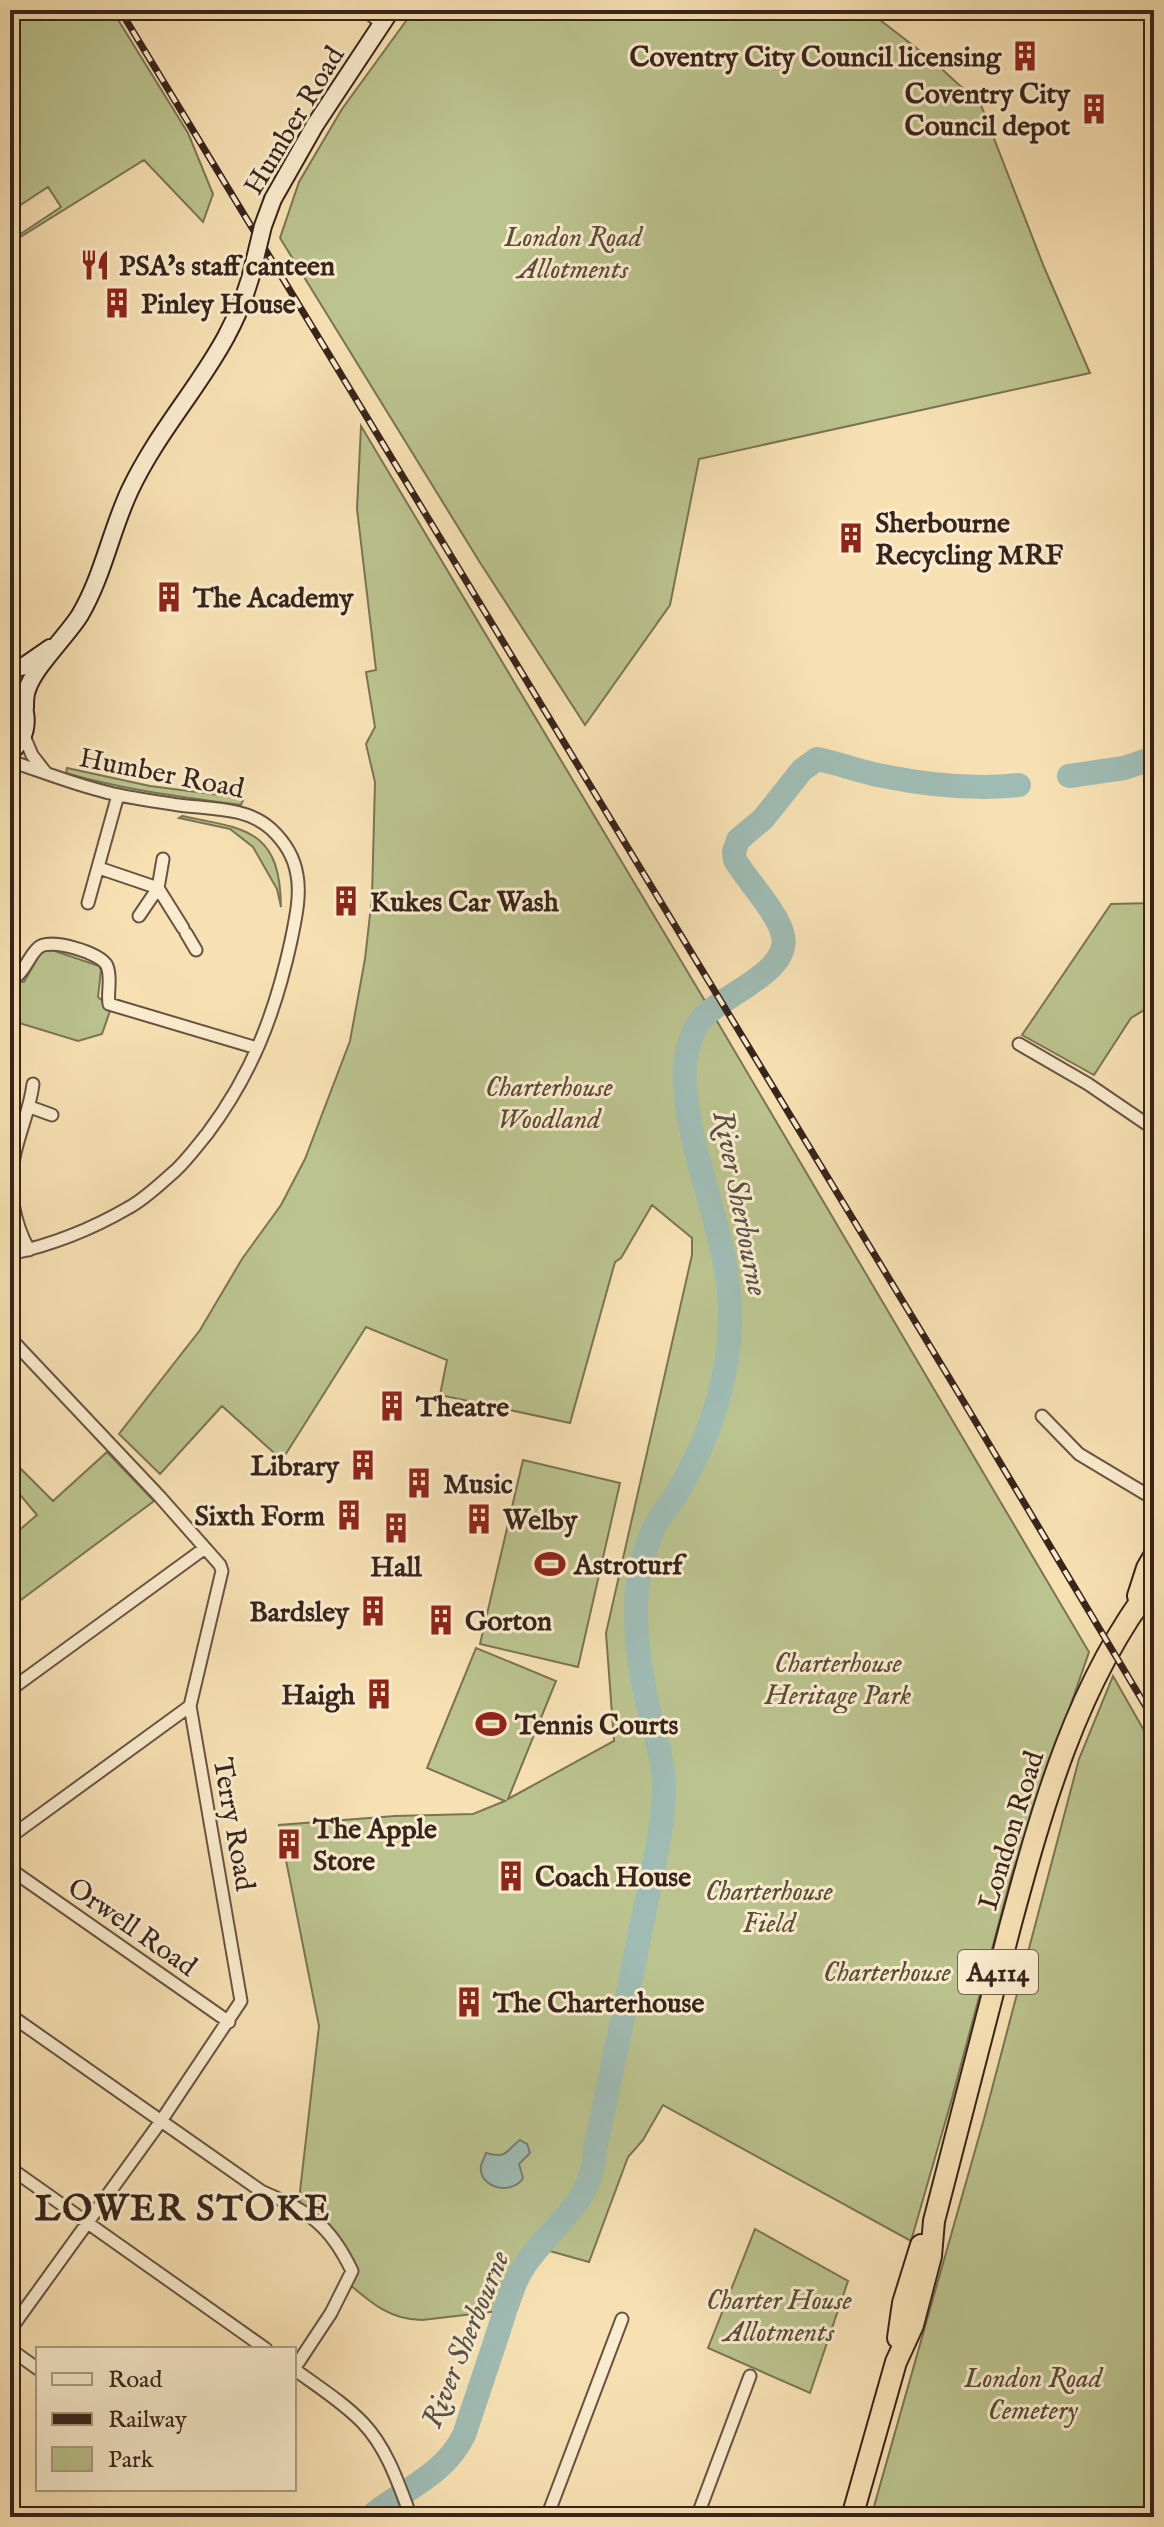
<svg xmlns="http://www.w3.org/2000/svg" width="1164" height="2527" font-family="'IM FELL English',serif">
<rect width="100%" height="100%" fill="#f7e1b3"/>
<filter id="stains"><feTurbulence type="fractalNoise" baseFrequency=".0025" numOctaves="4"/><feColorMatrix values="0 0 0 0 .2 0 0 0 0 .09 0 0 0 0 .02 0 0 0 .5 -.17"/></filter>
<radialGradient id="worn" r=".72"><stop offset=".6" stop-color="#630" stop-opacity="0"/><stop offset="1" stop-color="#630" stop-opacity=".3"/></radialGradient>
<path fill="#bbc38e" stroke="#7a7455" stroke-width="2" d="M10,10H112L188,133L213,194L203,222L144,160L17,239L16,237L61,207L48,187L10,212Z
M414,10H867L932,60L981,105L1044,267L1090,373L699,459L670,605L585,725L479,561L280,238L299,182L342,109Z
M361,426L711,1011L1089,1652L1012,1874L951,2102L911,2241L663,2105L643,2140L628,2157L589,2262L539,2248L517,2309L422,2320C391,2320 371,2303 349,2284L352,2271L299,2200L319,2026L279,1825L395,1816L473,1814L505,1801L427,1768L476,1648L556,1681L508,1799L614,1741L606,1633L692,1255V1238L652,1205L621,1258L615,1262L570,1423L440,1395L447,1360L366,1327L282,1460L222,1406L160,1474L119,1434L200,1330L242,1259L281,1205L305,1159L350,1041L365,959L372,897L375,782L366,744L375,727L366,672L376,670L357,509Z
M67,768L150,786L244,798L241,805C183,797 123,790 66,773Z
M182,816C246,829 280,829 281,907L277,889L253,847L230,829L179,818Z
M1154,903V1004L1131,1018L1094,1075L1022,1035L1111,904Z
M49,949L99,966L101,970L98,997L111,1008L102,1034L78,1041L19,1023L10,1006L16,981L24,982L40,954Z
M107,1452L154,1501L10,1608V1538L37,1515L10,1483V1458L53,1501Z
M523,1460L620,1483L578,1667L480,1644Z
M1113,1676L1154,1748V2517H871L984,2119L1079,1759Z
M755,2229L848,2281L810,2393L708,2348Z"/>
<path fill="#9fbcb4" stroke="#767f77" stroke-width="2" d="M520,2140L527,2144L530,2153L519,2164L523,2178C512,2196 478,2188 481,2166C482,2161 485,2157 486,2153C508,2159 505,2151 520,2140Z"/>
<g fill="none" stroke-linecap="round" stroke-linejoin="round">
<path stroke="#9fbcb4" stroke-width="24" d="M1069,776L1124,768L1154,758
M370,2517C403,2489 444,2476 464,2435C476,2400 487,2365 499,2330C506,2308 513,2281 527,2262C554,2224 594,2200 595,2150C610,2077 626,2005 640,1933C649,1888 661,1842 664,1796C665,1767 657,1742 650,1714C640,1674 631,1618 639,1577C642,1560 648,1539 656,1524C663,1512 672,1502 679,1490C710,1436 731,1374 730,1312C729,1234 688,1158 685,1081C684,1061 688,1038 700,1021C718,996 791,973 783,936C779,914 748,882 735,860L734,852L738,840L763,819L802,770L817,759C839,763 860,772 883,776C927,785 974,790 1019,785"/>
<g stroke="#685342" stroke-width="15">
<path id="street" d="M365,10L382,24
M24,736L32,755L46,773
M10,761C41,771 70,783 102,791C127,798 154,801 179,805C210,809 247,807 271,829C285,842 294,856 297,875C301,896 295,921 291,941C275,1014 252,1074 207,1134C197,1146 187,1160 175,1171C161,1183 145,1199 128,1208C92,1229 51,1245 10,1254
M10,827L13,818
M99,868L158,888L183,928
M88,903L118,795
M139,916L158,888L163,859
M186,933L196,950
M10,976L15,978C26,969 29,956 38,948C49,937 102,953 107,966C112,978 107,992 109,1004L257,1048
M1019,1044L1088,1084L1154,1129
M30,1107L52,1115
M29,1250C14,1223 7,1187 14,1158C19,1132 30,1110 33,1084
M10,1338L160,1497L220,1565L222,1571L190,1706L241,2001L161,2121L10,2330
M1042,1416L1079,1454L1154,1499
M10,1690L205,1548
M10,1837L190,1706
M10,1869L229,2022
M10,2015L261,2191C309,2212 329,2223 352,2271L331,2313L294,2369
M10,2168L266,2349
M10,2349L38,2369
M294,2369C317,2386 343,2402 363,2423C387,2448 399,2485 411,2517
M547,2517L622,2319
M697,2517L750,2376"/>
</g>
<g stroke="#38241c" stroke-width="20">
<path id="secondary" d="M273,199L315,125L391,10
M10,670L24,666L50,648
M10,688C31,707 31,734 10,753
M25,708C25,702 25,695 27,690C34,667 67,636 80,615C103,576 111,530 130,490C170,406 235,355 255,259"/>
</g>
<g stroke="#38241c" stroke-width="24">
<path id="highway" d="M1138,1596L1147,1568L1154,1556
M898,2338L903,2303L921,2245
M852,2517L896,2362L913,2325L931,2256L934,2221C960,2123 984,2025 1010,1927C1042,1808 1077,1682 1154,1583"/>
</g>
<use href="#street" stroke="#faecce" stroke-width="11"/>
<use href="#secondary" stroke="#faecce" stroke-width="16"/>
<use href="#highway" stroke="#f7e1b3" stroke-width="20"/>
<g stroke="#38241c" stroke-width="7">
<path id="rail" d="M120,10L959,1394L1154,1720"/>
</g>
<use href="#rail" stroke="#faecce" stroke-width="4" stroke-dasharray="12" stroke-linecap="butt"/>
<g stroke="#38241c" stroke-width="20" stroke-linecap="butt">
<path id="secondary-bridge" d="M255,259L263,226L273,199"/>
</g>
<use href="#secondary-bridge" stroke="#faecce" stroke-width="16"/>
</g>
<defs>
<g id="building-bare" transform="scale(2.4)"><path d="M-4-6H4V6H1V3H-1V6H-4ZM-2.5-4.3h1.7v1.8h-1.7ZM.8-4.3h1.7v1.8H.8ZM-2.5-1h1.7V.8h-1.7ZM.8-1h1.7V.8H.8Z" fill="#8f2418" stroke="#faecce" stroke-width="2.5" paint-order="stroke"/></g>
<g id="restaurant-bare" transform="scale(2.4)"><path d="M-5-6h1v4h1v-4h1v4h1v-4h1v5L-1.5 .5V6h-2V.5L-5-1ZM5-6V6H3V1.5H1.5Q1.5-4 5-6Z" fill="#8f2418" stroke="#faecce" stroke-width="2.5" paint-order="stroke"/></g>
<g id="stadium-bare" transform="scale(2.4)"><path d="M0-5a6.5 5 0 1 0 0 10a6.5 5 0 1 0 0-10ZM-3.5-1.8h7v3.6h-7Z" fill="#8f2418" stroke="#faecce" stroke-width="2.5" paint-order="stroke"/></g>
</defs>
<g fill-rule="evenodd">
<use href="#building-bare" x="1025" y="56"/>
<use href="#building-bare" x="1094" y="109"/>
<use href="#restaurant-bare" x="95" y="265"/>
<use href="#building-bare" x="117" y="303"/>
<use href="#building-bare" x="851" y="538"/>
<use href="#building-bare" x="169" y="597"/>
<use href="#building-bare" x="346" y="901"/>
<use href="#building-bare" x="392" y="1406"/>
<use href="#building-bare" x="363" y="1465"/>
<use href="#building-bare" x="419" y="1483"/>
<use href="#building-bare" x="349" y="1515"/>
<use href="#building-bare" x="479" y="1519"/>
<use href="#building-bare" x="396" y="1528"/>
<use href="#stadium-bare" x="550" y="1564"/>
<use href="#building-bare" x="373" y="1611"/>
<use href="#building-bare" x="441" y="1620"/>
<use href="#building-bare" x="379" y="1694"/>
<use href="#stadium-bare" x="491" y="1724"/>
<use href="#building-bare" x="289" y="1844"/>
<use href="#building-bare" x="511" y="1876"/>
<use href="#building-bare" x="469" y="2002"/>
</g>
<g text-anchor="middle" stroke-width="6" stroke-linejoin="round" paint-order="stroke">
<rect fill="#faecce" stroke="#726051" stroke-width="2" x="958" y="1950" width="80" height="44" rx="6"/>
<g font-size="26" font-weight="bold" fill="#38241c">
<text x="998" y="1981">A4114</text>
</g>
<g font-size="28" font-weight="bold" fill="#38241c" stroke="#faecce" text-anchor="start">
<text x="1001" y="66" text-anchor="end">Coventry City Council licensing</text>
<text x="1070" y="103" text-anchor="end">Coventry City<tspan x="1070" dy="32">Council depot</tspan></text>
<text x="119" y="275">PSA's staff canteen</text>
<text x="141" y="313">Pinley House</text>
<text x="875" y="532">Sherbourne<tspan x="875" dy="32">Recycling MRF</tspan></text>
<text x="193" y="607">The Academy</text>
<text x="370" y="911">Kukes Car Wash</text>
<text x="416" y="1416">Theatre</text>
<text x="339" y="1475" text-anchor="end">Library</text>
<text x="443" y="1493">Music</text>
<text x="325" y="1525" text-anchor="end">Sixth Form</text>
<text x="503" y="1529">Welby</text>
<text x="574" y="1574">Astroturf</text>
<text x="396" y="1576" text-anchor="middle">Hall</text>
<text x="349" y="1621" text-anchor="end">Bardsley</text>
<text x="465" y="1630">Gorton</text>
<text x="355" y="1704" text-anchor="end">Haigh</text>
<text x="515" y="1734">Tennis Courts</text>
<text x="313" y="1838">The Apple<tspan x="313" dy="32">Store</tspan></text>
<text x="535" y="1886">Coach House</text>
<text x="493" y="2012">The Charterhouse</text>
</g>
<g font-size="28" fill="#38241c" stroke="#faecce">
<text transform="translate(293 120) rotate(-59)" y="10">Humber Road</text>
<text transform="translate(162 772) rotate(11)" y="10">Humber Road</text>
<text transform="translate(235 1824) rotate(80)" y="10">Terry Road</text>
<text transform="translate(1010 1830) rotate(-73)" y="10">London Road</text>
<text transform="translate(133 1926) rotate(35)" y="10">Orwell Road</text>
</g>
<g font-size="28" font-style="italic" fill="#594c38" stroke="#faecce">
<text x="573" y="246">London Road<tspan x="573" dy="32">Allotments</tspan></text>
<text x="549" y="1096">Charterhouse<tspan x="549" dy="32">Woodland</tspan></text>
<text x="838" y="1672">Charterhouse<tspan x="838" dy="32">Heritage Park</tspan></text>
<text x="769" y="1900">Charterhouse<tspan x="769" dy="32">Field</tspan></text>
<text x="887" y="1981">Charterhouse</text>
<text x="779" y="2309">Charter House<tspan x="779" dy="32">Allotments</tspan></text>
<text x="1033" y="2387">London Road<tspan x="1033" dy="32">Cemetery</tspan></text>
</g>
<g font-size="30" font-style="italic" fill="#57524a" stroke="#faecce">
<text transform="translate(741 1203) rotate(79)" y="10">River Sherbourne</text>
<text transform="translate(465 2339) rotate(-68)" y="10">River Sherbourne</text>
</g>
<g font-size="36" font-weight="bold" letter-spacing="2" fill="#38241c" stroke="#faecce">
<text x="183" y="2220">LOWER STOKE</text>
</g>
</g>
<rect width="1164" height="2527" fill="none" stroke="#f7e1b3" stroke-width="40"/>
<rect x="12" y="12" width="1140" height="2503" fill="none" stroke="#38241c" stroke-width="4"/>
<rect x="20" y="20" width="1124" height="2487" fill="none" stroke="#38241c" stroke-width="2"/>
<rect x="36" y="2347" width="260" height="144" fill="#faecce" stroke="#ac9c87" stroke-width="2"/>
<rect x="52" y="2373" width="40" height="12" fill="#faecce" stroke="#ac9c87" stroke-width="2"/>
<text x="108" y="2387" font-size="24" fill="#38241c">Road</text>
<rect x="52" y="2413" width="40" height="12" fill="#38241c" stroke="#ac9c87" stroke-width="2"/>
<text x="108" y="2427" font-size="24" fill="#38241c">Railway</text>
<rect x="52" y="2447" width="40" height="24" fill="#bbc38e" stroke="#ac9c87" stroke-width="2"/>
<text x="108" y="2467" font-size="24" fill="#38241c">Park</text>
<rect width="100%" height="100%" filter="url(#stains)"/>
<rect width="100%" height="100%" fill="url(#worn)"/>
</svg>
